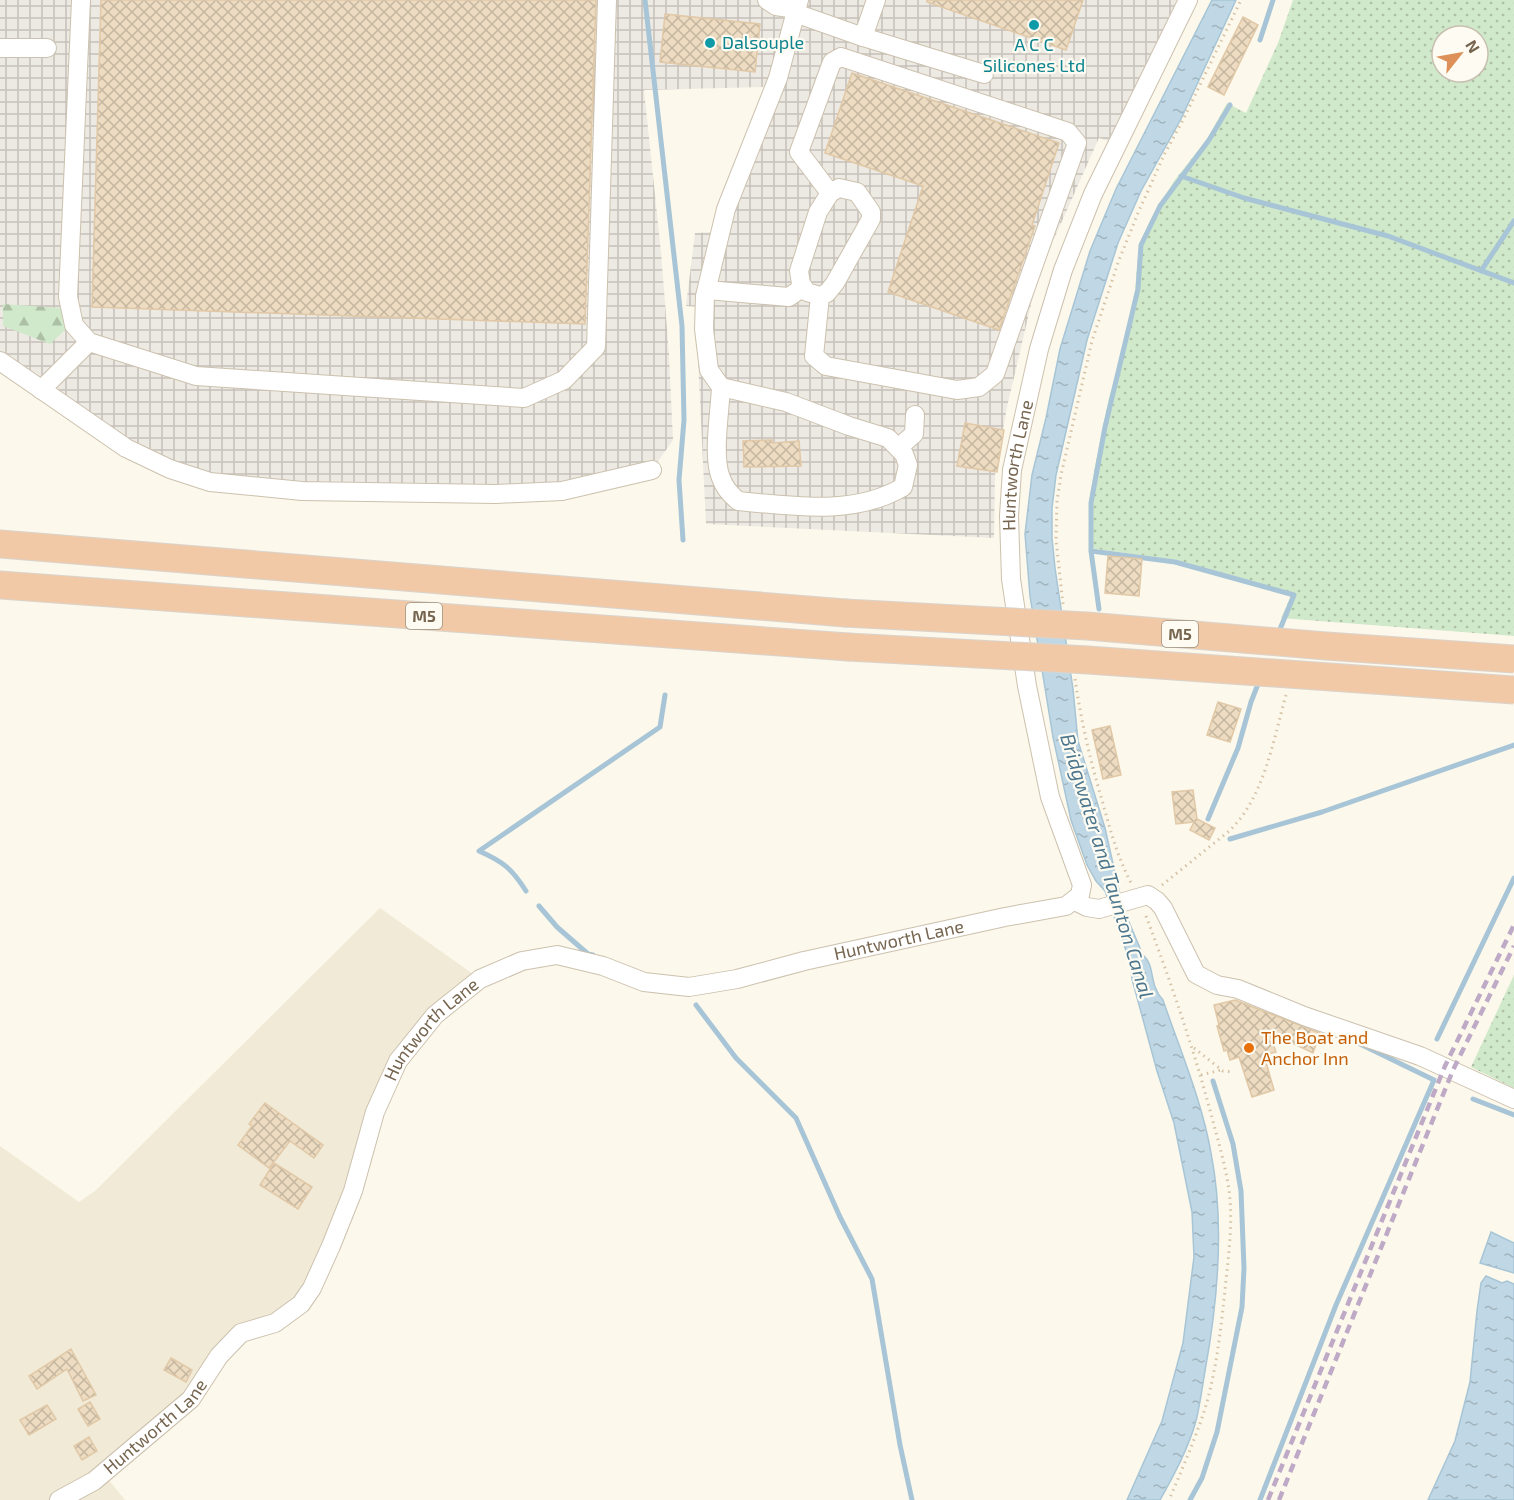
<svg xmlns="http://www.w3.org/2000/svg" width="1514" height="1500" font-family="'Exo 2',sans-serif">
<defs>
<pattern id="industrial-grid" width="8" height="8" patternUnits="userSpaceOnUse" patternTransform="scale(1.5)"><rect width="8" height="8" fill="#edeae3"/><path d="M0 4h8M4 0v8" fill="none" stroke="#c5c1ba"/></pattern>
<pattern id="green-dots" width="8" height="8" patternUnits="userSpaceOnUse" patternTransform="scale(1.5)"><rect width="8" height="8" fill="#d0e9ca"/><path d="M2 2h.1M6 6h.1" fill="none" stroke="#adc0a6" stroke-width="1.8" stroke-linecap="round"/></pattern>
<pattern id="forest-firs" width="22" height="20" patternUnits="userSpaceOnUse" patternTransform="scale(1.5)"><rect width="22" height="20" fill="#d0e9ca"/><path d="M5 1l3.5 6h-7zM16 11l3.5 6h-7z" fill="#adc0a6"/></pattern>
<pattern id="water-ripples" width="26" height="14" patternUnits="userSpaceOnUse" patternTransform="scale(1.5)"><rect width="26" height="14" fill="#c0d8e5"/><path d="M2 4q2-2 4 0t4 0M15 11q2-2 4 0t4 0" fill="none" stroke="#a1b3bc"/></pattern>
<pattern id="building-cross-hatch" width="8" height="8" patternUnits="userSpaceOnUse" patternTransform="scale(1.5)"><rect width="8" height="8" fill="#eddcc2"/><path d="M0 0l8 8M0 8l8-8" fill="none" stroke="#c5b6a0"/></pattern>
</defs>
<rect width="100%" height="100%" fill="#fcf8eb"/>
<path fill="#f0ead7" d="M380,908L480,979L398,1061L301,1304L241,1333L191,1399L99,1468L125,1500H0V1146L79,1202L95,1191Z"/>
<path fill="url(#industrial-grid)" d="M0,0H1188L1117,144L1099,138L1038,275L1007,407L995,475L994,538L706,524L698,360L699,307L686,306L695,233L712,232L765,87L644,90L661,252L669,354L673,440L652,470L562,491H302L170,469L0,361Z"/>
<path fill="url(#green-dots)" fill-rule="evenodd" d="M1293,0H1514V636L1281,618L1290,598V592L1177,560L1089,548V502L1095,466L1109,398L1118,367L1135,291L1139,246L1152,217L1174,181L1208,138L1227,103L1246,113L1278,43ZM1442,36H1478V72H1442Z
M1514,975V1088L1471,1067Z"/>
<path fill="url(#forest-firs)" d="M3,304L61,308L68,316L66,329L50,344L3,326Z"/>
<path fill="url(#water-ripples)" stroke="#a7c5d6" stroke-width="1.5" d="M1212,0H1236L1181,119L1141,191L1118,243L1087,340L1056,475L1052,508V538L1055,568L1073,689L1078,741L1105,828L1123,908L1143,955C1156,966 1148,984 1163,1000C1180,1050 1202,1101 1211,1153C1225,1224 1218,1300 1205,1371C1202,1388 1200,1405 1196,1421C1188,1449 1174,1475 1160,1500H1127L1162,1421L1183,1343L1194,1257L1192,1212L1174,1123L1157,1071L1132,979L1130,962L1105,891L1096,881L1087,865L1071,820L1053,737L1030,596L1025,534L1032,475L1046,418L1060,349L1090,251L1116,189Z
M1491,1232L1514,1243V1273L1480,1263Z
M1486,1276L1502,1283L1507,1281L1514,1284V1500H1428L1455,1441L1470,1382L1477,1311L1481,1283Z"/>
<g fill="none" stroke-linecap="round" stroke-linejoin="round">
<path stroke="#a7c5d6" stroke-width="5" d="M645,0L682,326L684,420L679,480L683,540
M1260,40L1273,0
M1181,176L1244,198L1388,236L1514,283
M1481,271L1514,221
M1091,551L1175,562L1294,595L1278,634
M1099,609L1091,551V503L1105,427L1138,289L1141,245L1160,206L1209,140L1230,105
M1208,819L1238,748L1251,702L1260,679
M1230,839L1322,812L1514,745
M526,891C512,869 504,862 479,851L660,727L665,695
M539,906L557,927L588,954L593,955
M696,1005L736,1058L796,1118L840,1217L872,1279L900,1445L912,1500
M1437,1039L1514,878
M1473,1099L1514,1115
M1190,1500L1202,1478L1217,1432L1242,1307L1244,1268L1241,1191L1233,1144L1213,1081
M1260,1500L1336,1305L1434,1080L1358,1043"/>
</g>
<path fill="url(#building-cross-hatch)" stroke="#e1c8a6" stroke-width="1.5" d="M101,0H596L585,324L92,307Z
M927,0H1083L1066,50L927,2Z
M665,14L760,24L755,72L660,62Z
M1243,17L1258,25L1224,95L1208,87Z
M852,73L1059,143L1032,225L1035,226L999,330L888,292L923,186L825,153Z
M965,423L1004,430L997,472L957,466Z
M772,440V443L799,441L801,466L744,467L743,441Z
M1108,556L1142,559L1139,596L1105,593Z
M1218,702L1241,709L1230,742L1207,735Z
M1110,726L1121,775L1103,779L1092,730Z
M1193,790L1197,819L1215,828L1209,840L1190,830L1194,822L1176,824L1172,792Z
M1235,1000L1320,1033L1313,1053L1269,1032L1276,1052L1264,1055L1274,1090L1252,1097L1239,1057L1230,1060L1227,1050L1224,1051L1217,1026L1219,1025L1214,1005Z
M265,1103L323,1145L314,1158L290,1141L269,1168L238,1145L252,1126L249,1124Z
M274,1163L312,1187L298,1209L260,1185Z
M71,1349L96,1395L83,1401L67,1369L37,1389L29,1376Z
M171,1358L192,1370L186,1382L164,1370Z
M90,1402L100,1419L88,1426L78,1409Z
M47,1405L56,1419L29,1435L20,1420Z
M89,1437L97,1451L82,1460L74,1446Z"/>
<g fill="none" stroke-linecap="round" stroke-linejoin="round">
<g stroke="#ccc1ae" stroke-width="20">
<g id="minor">
<path d="M81,0L68,297L74,325L89,342L196,376L524,398L564,380L596,347L607,0"/>
<path d="M767,0L776,6L796,9"/>
<path d="M795,13L863,37L876,0"/>
<path d="M863,37L984,74"/>
<path d="M0,48H47"/>
<path d="M839,188L857,192L871,212V219L835,283L827,293L820,296L807,292L801,284L799,271L818,212L830,193Z"/>
<path d="M707,290L789,297L803,287"/>
<path d="M820,296L814,356L826,366L957,390L979,387L995,374L1077,143L1068,132L841,57L832,62L799,152L830,193"/>
<path d="M0,361L126,448L170,469L210,482L302,491L496,494L562,491L652,470"/>
<path d="M721,387C720,411 712,457 721,478C724,487 731,495 738,501C793,506 854,516 903,487L908,465L904,454L888,438L849,426L786,402L721,387L709,370L704,329L705,296L726,209L778,78L799,0"/>
<path d="M41,390L89,342"/>
<path d="M898,448L914,434L915,415"/>
<path d="M1075,901L1087,907L1099,909L1148,895L1157,901L1163,908L1196,974L1217,985L1238,989L1304,1016L1420,1056L1514,1099"/>
<path id="s1" d="M59,1500L94,1481L191,1399L219,1356L241,1333L275,1323L301,1304L312,1288L331,1246L353,1191L375,1112L398,1061L435,1015L480,979L522,961L557,955L603,966L644,982L689,987L737,979L804,961L1005,917L1066,906L1080,895L1082,885L1050,797L1027,686L1011,579L1009,516L1012,470L1039,349L1063,270L1093,194L1188,0"/>
</g>
</g>
<g stroke="#d9d4ce" stroke-width="29">
<path id="highway" d="M0,544L845,613
M0,585L848,647"/>
</g>
<path stroke="#d5c2a7" stroke-width="3" stroke-dasharray="1.5 4.5" stroke-linecap="butt" d="M1063,604L1056,540L1057,501L1061,475L1092,341L1119,260L1138,213L1165,153L1183,120L1241,0
M1075,679C1081,720 1090,760 1102,800C1110,829 1117,856 1131,883
M1162,885L1228,832C1264,799 1273,741 1286,695
M1146,916C1170,980 1192,1044 1210,1110C1217,1137 1225,1163 1229,1190C1233,1220 1229,1251 1226,1281C1221,1326 1217,1372 1203,1415C1193,1444 1181,1472 1169,1500
M1194,1048L1223,1071L1234,1072
M1201,1075L1221,1070"/>
<use href="#minor" stroke="#fff" stroke-width="18"/>
<use href="#highway" stroke="#f1c9a7" stroke-width="27"/>
<path stroke="#bea9c6" stroke-width="4.5" stroke-dasharray="9 6" stroke-linecap="butt" d="M1268,1500L1445,1066L1514,925
M1279,1500L1453,1070L1514,946"/>
<g stroke="#d9d4ce" stroke-width="29" stroke-linecap="butt">
<path id="highway-bridge" d="M845,613L1087,626L1326,646L1514,659
M848,647L1088,660L1514,690"/>
</g>
<use href="#highway-bridge" stroke="#f1c9a7" stroke-width="27"/>
</g>
<g fill="#0f9aa8" stroke="#fefcf2" stroke-width="2">
<circle cx="1034" cy="25" r="6"/>
<circle cx="710" cy="43" r="6"/>
</g>
<circle fill="#e8710a" stroke="#fefcf2" stroke-width="2" cx="1249" cy="1048" r="6"/>
<g text-anchor="middle" stroke-width="4.5" stroke-linejoin="round" paint-order="stroke">
<g fill="#fefcf2" stroke="#9f9280" stroke-width="1.5">
<rect x="406" y="603" width="36" height="26" rx="4.5"/>
<rect x="1162" y="621" width="36" height="26" rx="4.5"/>
</g>
<g font-size="16" font-weight="bold" fill="#76654f">
<text x="424" y="622">M5</text>
<text x="1180" y="640">M5</text>
</g>
<g font-size="18" fill="#0d838f" stroke="#fefcf2" text-anchor="start">
<text x="722" y="49">Dalsouple</text>
<text x="1034" y="51" text-anchor="middle">A C C<tspan x="1034" dy="21">Silicones Ltd</tspan></text>
</g>
<g font-size="18" fill="#76654f" stroke="#fefcf2">
<text dy="6" stroke="none"><textPath href="#s1" startOffset="1758">Huntworth Lane</textPath></text>
<text dy="6" stroke="none"><textPath href="#s1" startOffset="1130">Huntworth Lane</textPath></text>
<text dy="6" stroke="none"><textPath href="#s1" startOffset="626">Huntworth Lane</textPath></text>
<text dy="6" stroke="none"><textPath href="#s1" startOffset="122">Huntworth Lane</textPath></text>
</g>
<g font-size="18" fill="#c56008" stroke="#fefcf2" text-anchor="start">
<text x="1261" y="1044">The Boat and<tspan x="1261" dy="21">Anchor Inn</tspan></text>
</g>
<g font-size="20" font-style="italic" fill="#4d778e" stroke="#fefcf2">
<text transform="translate(1107 866) rotate(73)" y="7">Bridgwater and Taunton Canal</text>
</g>
</g>
<g transform="translate(1460 54) rotate(59)"><circle r="28" fill="#fefcf2" stroke="#c8c0b1" stroke-width="1.5"/>
<path d="M0-4.5L10 22L0 15L-10 22Z" fill="#dd9159"/>
<text y="-9" font-size="16" font-weight="bold" text-anchor="middle" fill="#76654f">N</text>
</g>
</svg>
